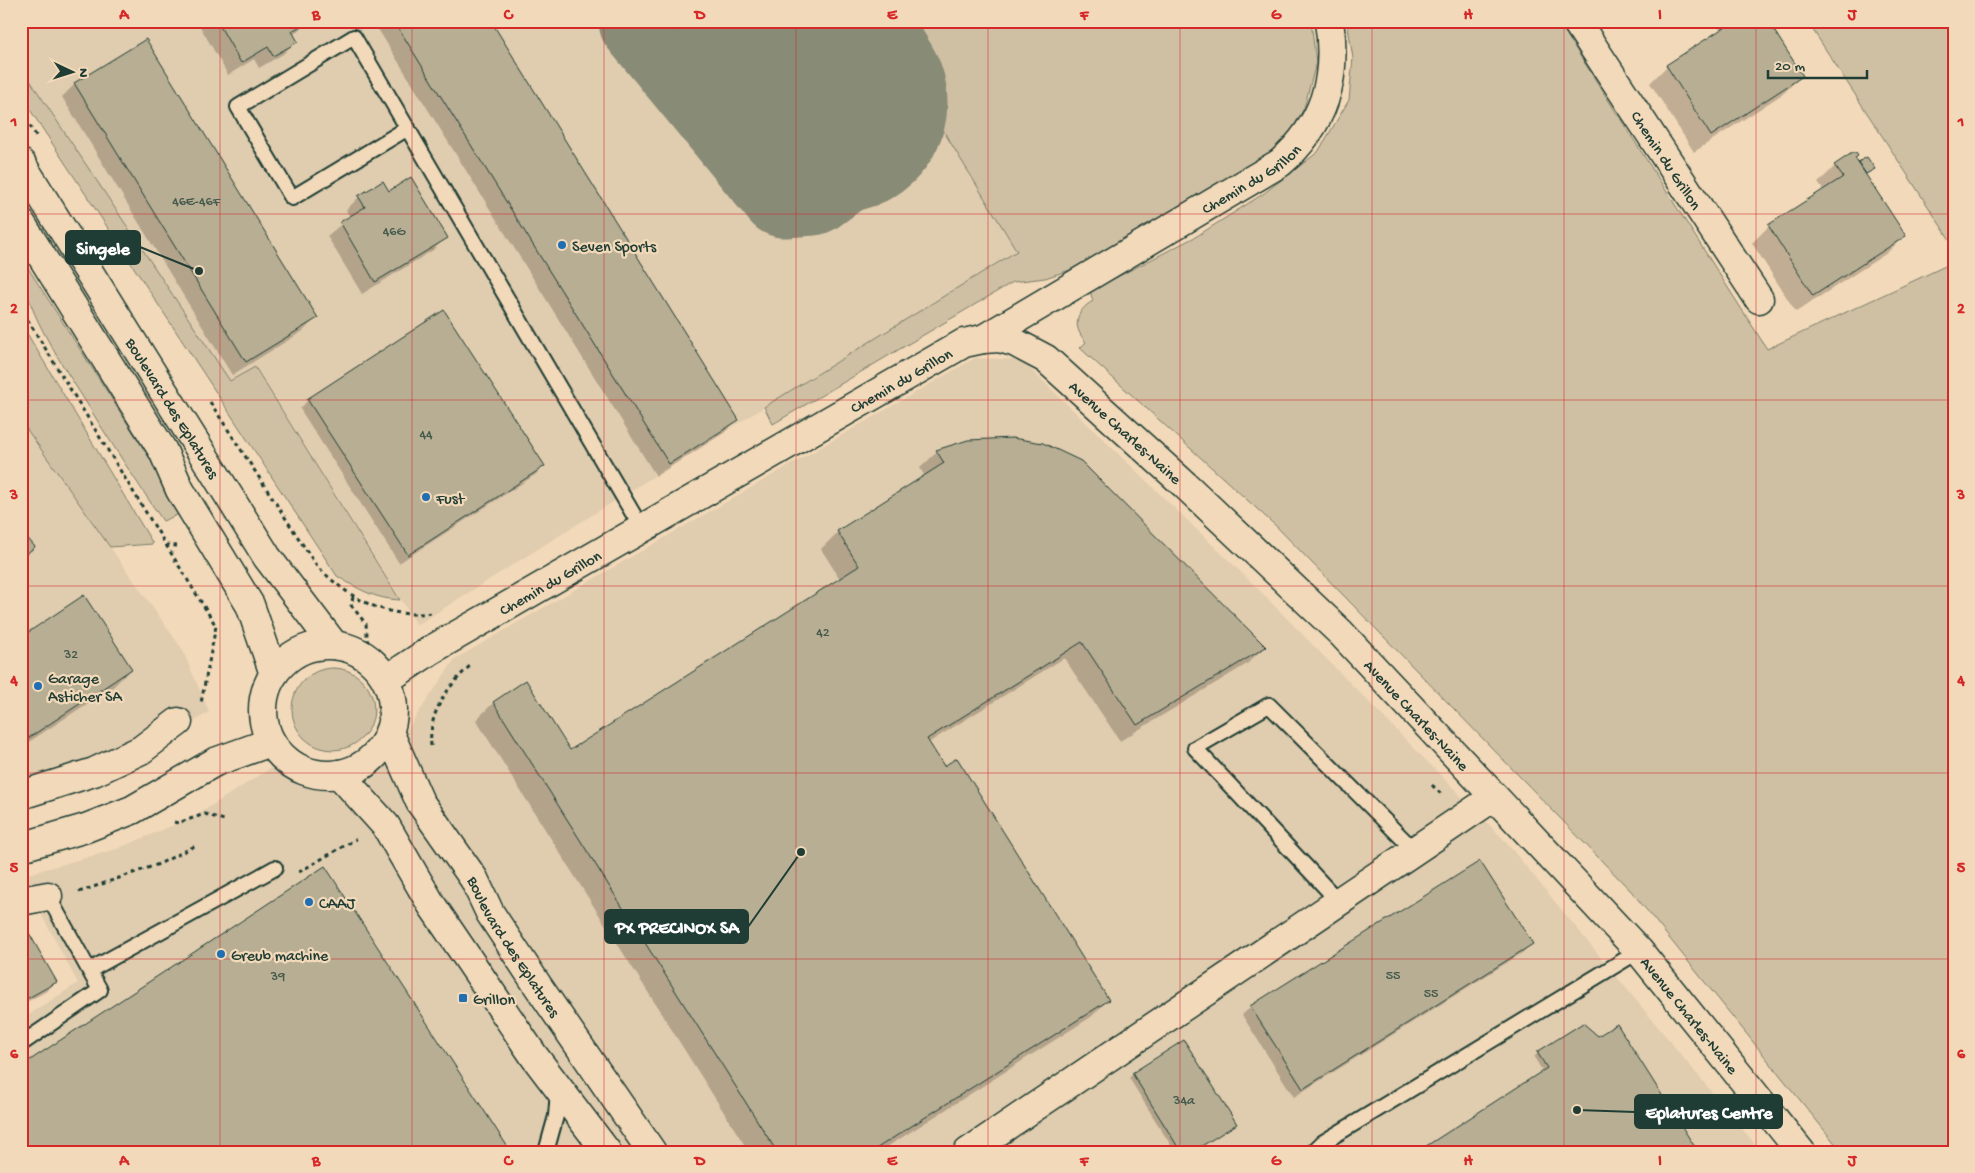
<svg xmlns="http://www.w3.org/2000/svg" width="1975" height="1173" font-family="'Gochi Hand',sans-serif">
<rect width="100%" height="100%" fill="#f2d9b9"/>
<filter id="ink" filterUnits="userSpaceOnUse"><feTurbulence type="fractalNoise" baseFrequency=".02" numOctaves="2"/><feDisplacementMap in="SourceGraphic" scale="10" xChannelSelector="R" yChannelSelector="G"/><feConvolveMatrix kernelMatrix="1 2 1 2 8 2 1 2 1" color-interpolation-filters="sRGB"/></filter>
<g filter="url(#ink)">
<path fill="#e0ccae" d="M21,21H1108L1017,251L764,407L417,625L256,367L230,381L21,67Z
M975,358L1021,360L1252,583L1504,840L1761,1152H1017L1010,1143L996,1152H21V1020L78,983L21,876L117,849L195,816L271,768L339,789L401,739L455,659Z
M21,421L182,649L209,712L125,766L21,803Z"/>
<path fill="#d0c0a3" stroke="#787e6c" d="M876,21H1311L1316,63L1304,108L1281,149L1076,268L1045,278L1013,282L773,424L764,407L1017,251Z
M1347,21H1558L1767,349L1954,262V1152H1842L1632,892L1277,527L1080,348L1086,342C1072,327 1075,311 1093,301L1090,291L1197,236L1263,194L1318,152L1349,100L1353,58Z
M1807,21H1954V246Z
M21,67L230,381L255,367L400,600C375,599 358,589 337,576L21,96Z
M21,257L184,512L163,521C136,481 109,440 84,399C59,359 21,306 21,257Z
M21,323L22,325L153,544L110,547L21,421Z
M292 709a41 41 0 1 1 82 0a41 41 0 1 1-82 0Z"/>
<path fill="#0003" d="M197,21H309L293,35L296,41L283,54L259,68L254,59L228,75Z
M373,21H489L737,420L724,433L656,476Z
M1718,21H1766L1801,76L1784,93L1694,152L1650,83L1667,66L1721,31L1715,23Z
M75,84L316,318L303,331L232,375L62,97Z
M1867,158L1873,169L1865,175L1904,236L1887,253L1796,312L1752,243L1769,226L1824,191L1818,183L1835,166L1854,159L1858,164Z
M388,193L446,237L433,250L362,294L327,236L350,217L346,210L359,197Z
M308,400L544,466L535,475L399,563L300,409Z
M937,452L1264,647L1247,664L1120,741L1064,658L928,743L1108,1000L1091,1017L879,1152H749L476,720L493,703L569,751L840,579L821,549L838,532L925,477L920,468Z
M21,638L131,669L114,686L21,747Z
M21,922L56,982L47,991L21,1005Z
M1531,944L1522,953L1294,1097L1242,1015L1251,1007Z
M1538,1053L1697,1152L1543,1072L1534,1057Z
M1133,1074L1235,1124L1193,1152H1175L1129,1078Z
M1147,1146L1151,1152H1138Z"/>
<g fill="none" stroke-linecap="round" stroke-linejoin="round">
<path stroke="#888b76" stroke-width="89" d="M643,21L784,193L812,191L854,160L837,102"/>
<path stroke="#888b76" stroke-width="221" d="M787,21L837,102"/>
</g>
<path fill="#b7ae94" stroke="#1f3d34" d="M217,21H309L292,31L298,42L273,56L268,47L241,63Z
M394,21H491L739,420L669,464Z
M1734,21H1768L1803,76L1711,136L1666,65Z
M146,39L318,318L246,362L74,83Z
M1852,153H1856L1858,156L1855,158L1906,236L1813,296L1768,225L1843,177L1834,165Z
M1867,157L1875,169L1866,174L1858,162Z
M411,177L448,238L375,282L340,222L365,207L358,196L383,181L389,191Z
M444,310L545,466L408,555L307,399Z
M1012,438L1043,443L1081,461L1266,647L1137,725L1082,642L927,739L944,766L957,758L1109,1000L871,1152H777L493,702L526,680L570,750L859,566L837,531L944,463L936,450L968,440Z
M21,530L35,547L21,558Z
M84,595L132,669L21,743V637Z
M1480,861L1533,944L1303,1089L1250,1006Z
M325,866L511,1152H21V1066Z
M21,919L57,982L23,1001L21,998Z
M1583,1023L1598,1036L1617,1024L1698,1152H1417L1547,1068L1537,1052Z
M1184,1040L1237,1124L1192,1152H1181L1132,1073Z"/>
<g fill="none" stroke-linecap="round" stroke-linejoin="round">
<g stroke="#1f3d34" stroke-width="18">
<path id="lane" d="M408,128L292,198L238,107L354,37L642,529
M1339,902L1195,748L1269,705L1415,851
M90,970L275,868
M21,1044L100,990L48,896
M546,1152L556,1116L558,1091
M1313,1152L1322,1143L1639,951"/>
</g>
<g stroke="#1f3d34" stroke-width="31">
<g id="street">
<path id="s1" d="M1576,21L1759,299"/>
<path id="s2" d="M983,339L999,338L1014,342L1046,359L1185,485L1341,633L1639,951L1801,1152"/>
<path id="s3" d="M386,680L431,650L964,343L983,339L1280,163C1324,125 1338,79 1329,21"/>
<path d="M21,795L94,772L141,750L178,722"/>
<path d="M21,901L48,896"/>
<path d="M968,1152L1494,797"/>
</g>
</g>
<g stroke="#1f3d34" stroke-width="31">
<g id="secondary">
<path id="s4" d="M21,163L267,557L334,645"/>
<path d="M21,223L163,451L180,490L250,605L274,674"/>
</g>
</g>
<g stroke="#1f3d34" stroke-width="31">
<g id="primary">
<circle cx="328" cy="710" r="65"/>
<path id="s5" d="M389,732L420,802L474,879L490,913L538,986L652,1152"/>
<path d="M339,774L386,826L431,904L534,1056L607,1152"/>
<path d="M21,847L86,828L132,810L215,762L271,742"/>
</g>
</g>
<path stroke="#1f3d34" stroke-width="3" stroke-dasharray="4 4" stroke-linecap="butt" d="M21,112L37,137
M21,305L26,317L166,545L177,546
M210,402L316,565C348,598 384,619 432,613
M166,545L216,626L201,703
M353,597L351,605L366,624L369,656
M431,746C428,712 448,686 472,664
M1432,785L1442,795
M174,822L178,823L205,814L227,821
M299,872L356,839
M79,892L159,864L197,845"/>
<use href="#lane" stroke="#f2d9b9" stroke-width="14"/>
<use href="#street" stroke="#f2d9b9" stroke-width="28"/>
<use href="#secondary" stroke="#f2d9b9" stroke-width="28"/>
<use href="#primary" stroke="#f2d9b9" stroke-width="28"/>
</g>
</g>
<path fill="none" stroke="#d62828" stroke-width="1" stroke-opacity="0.55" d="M220,21V1152M412,21V1152M604,21V1152M796,21V1152M988,21V1152M1180,21V1152M1372,21V1152M1564,21V1152M1756,21V1152M21,214H1954M21,400H1954M21,586H1954M21,773H1954M21,959H1954"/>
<g fill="#1f6fb2" stroke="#f2d9b9" stroke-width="2">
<circle cx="562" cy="245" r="5"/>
<circle cx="426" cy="497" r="5"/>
<circle cx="38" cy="686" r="5"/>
<circle cx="309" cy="902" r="5"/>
<circle cx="221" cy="954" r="5"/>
<rect x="458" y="993" width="10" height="10" rx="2.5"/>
</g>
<g text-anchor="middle" stroke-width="4.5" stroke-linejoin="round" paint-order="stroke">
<g font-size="14" fill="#45594c">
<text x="196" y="205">46E-46F</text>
<text x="394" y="235">46G</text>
<text x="426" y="438">44</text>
<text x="823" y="636">42</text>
<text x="71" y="658">32</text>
<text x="1393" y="979">55</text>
<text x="278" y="980">39</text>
<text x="1431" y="997">55</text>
<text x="1184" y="1104">34a</text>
</g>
<g font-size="16" fill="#1f3d34" stroke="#f2d9b9">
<text dy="6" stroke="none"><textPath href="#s1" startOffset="166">Chemin du Grillon</textPath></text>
<text dy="6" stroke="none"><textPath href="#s3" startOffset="1001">Chemin du Grillon</textPath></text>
<text dy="6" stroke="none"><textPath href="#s3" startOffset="596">Chemin du Grillon</textPath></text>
<text dy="6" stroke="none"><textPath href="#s4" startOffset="288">Boulevard des Eplatures</textPath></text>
<text dy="6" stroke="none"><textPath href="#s2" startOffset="176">Avenue Charles-Naine</textPath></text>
<text dy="6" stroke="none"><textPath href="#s3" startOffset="191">Chemin du Grillon</textPath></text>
<text dy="6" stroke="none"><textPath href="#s2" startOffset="582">Avenue Charles-Naine</textPath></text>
<text dy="6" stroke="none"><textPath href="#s5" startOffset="249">Boulevard des Eplatures</textPath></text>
<text dy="6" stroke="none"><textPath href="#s2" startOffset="988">Avenue Charles-Naine</textPath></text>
</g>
<g font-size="16" fill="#1f3d34" stroke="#f2d9b9" text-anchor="start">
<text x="572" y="251">Seven Sports</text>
<text x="436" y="503">Fust</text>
<text x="48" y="683">Garage<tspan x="48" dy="18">Asticher SA</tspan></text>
<text x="319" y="908">CAAJ</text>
<text x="231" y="960">Greub machine</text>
<text x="473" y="1004">Grillon</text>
</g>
</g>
<path fill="none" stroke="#1f3d34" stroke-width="2" d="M199 271L140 247M801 852L748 927M1577 1110L1635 1112"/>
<g fill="#1f3d34" stroke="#f2d9b9" stroke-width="2">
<circle cx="199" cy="271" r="5"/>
<circle cx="801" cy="852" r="5"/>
<circle cx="1577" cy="1110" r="5"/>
</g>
<g fill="#1f3d34" stroke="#1f3d34" stroke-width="2">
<rect x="66" y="231" width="74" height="33" rx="5"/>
<rect x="605" y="910" width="143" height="33" rx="5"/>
<rect x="1635" y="1095" width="147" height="33" rx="5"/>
</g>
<g font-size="18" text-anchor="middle" font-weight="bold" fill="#fff">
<text x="103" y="254">Singele</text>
<text x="677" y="933">PX PRECINOX SA</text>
<text x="1709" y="1118">Eplatures Centre</text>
</g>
<rect width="1975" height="1173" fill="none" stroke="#f2d9b9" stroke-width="55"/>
<g transform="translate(72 72) rotate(94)" stroke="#f2d9b9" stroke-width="4" paint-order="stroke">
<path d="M0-4L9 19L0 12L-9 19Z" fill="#1f3d34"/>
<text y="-8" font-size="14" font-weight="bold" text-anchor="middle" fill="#1f3d34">N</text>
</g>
<path d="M1768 70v8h99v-8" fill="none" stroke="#1f3d34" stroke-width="2.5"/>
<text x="1775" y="70" font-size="15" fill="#1f3d34" stroke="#f2d9b9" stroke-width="4" paint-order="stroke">20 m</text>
<rect x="28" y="28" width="1920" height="1118" fill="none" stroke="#d62828" stroke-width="2"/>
<g font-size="16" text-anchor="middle" font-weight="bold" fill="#d62828">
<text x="124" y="19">A</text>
<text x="316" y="19">B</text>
<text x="508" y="19">C</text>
<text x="700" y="19">D</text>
<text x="892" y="19">E</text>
<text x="1084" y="19">F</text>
<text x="1276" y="19">G</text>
<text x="1468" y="19">H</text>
<text x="1660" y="19">I</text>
<text x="1852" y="19">J</text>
<text x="14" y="126">1</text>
<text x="1961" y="126">1</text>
<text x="14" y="313">2</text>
<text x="1961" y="313">2</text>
<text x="14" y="499">3</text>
<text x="1961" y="499">3</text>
<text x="14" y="685">4</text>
<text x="1961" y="685">4</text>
<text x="14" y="872">5</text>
<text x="1961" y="872">5</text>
<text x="14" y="1058">6</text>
<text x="1961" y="1058">6</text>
<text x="124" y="1165">A</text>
<text x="316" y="1165">B</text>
<text x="508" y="1165">C</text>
<text x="700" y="1165">D</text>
<text x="892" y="1165">E</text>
<text x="1084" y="1165">F</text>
<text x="1276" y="1165">G</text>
<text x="1468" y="1165">H</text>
<text x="1660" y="1165">I</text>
<text x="1852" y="1165">J</text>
</g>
</svg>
